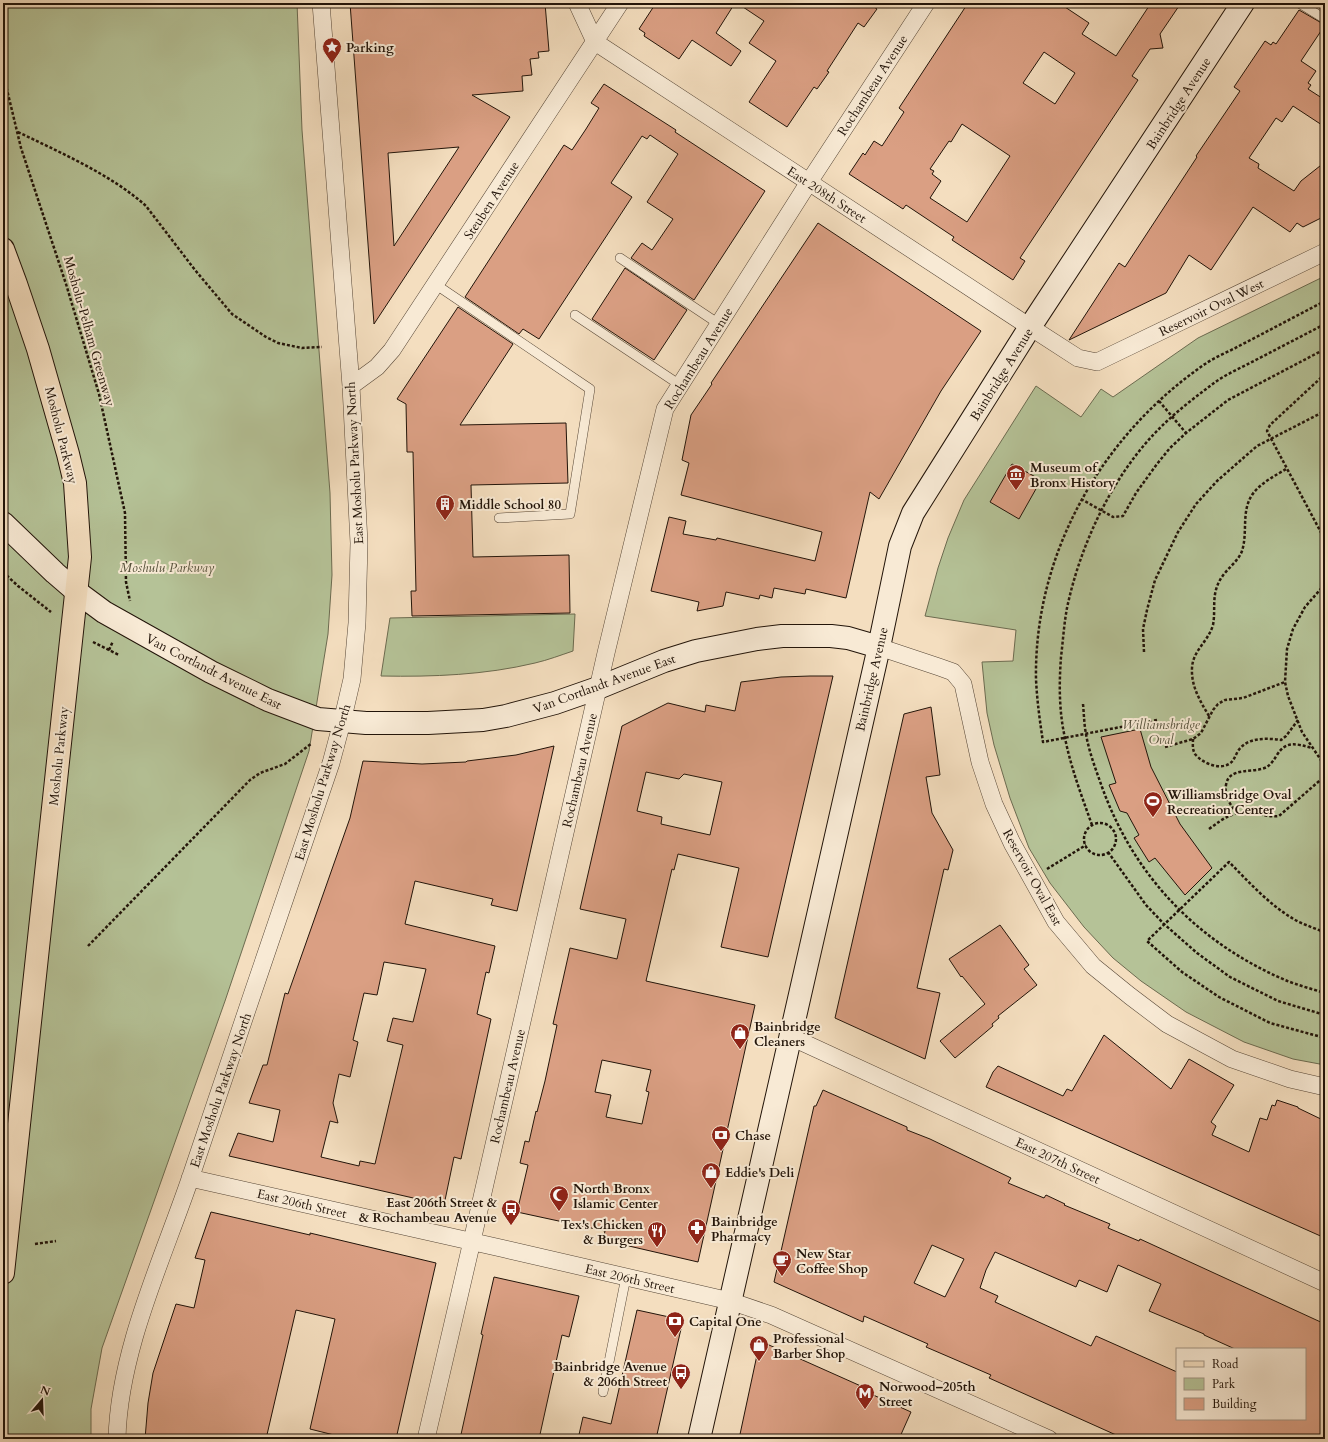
<svg xmlns="http://www.w3.org/2000/svg" width="1328" height="1442" font-family="Cardo,serif">
<rect width="100%" height="100%" fill="#f4debf"/>
<filter id="stains"><feTurbulence type="fractalNoise" baseFrequency=".005" numOctaves="4"/><feColorMatrix values="0 0 0 0 .2 0 0 0 0 .09 0 0 0 0 .02 0 0 0 .5 -.17"/></filter>
<radialGradient id="worn" r=".72"><stop offset=".6" stop-color="#630" stop-opacity="0"/><stop offset="1" stop-color="#630" stop-opacity=".3"/></radialGradient>
<path fill="#b5c297" stroke="#6c6b50" d="M3,3H297L302,130L330,493L332,575L328,634L309,751L225,1001L102,1348L91,1409V1439H3Z
M1325,276V1065L1293,1059L1244,1042L1186,1012L1141,981L1113,958L1084,927L1050,883L1029,848L1010,798L994,745L987,713L982,662L1013,661L1016,630L925,616L938,568L948,538L964,500L1036,386L1081,417L1101,389L1113,397L1198,338Z
M575,614L573,651C561,655 548,660 535,663C485,675 433,677 381,676L390,618Z"/>
<path fill="#da9f83" stroke="#221409" fill-rule="evenodd" d="M350,3H545L549,51L538,52L539,58L530,59L532,75L522,76L523,91L472,95L510,117L374,324ZM459,147L394,246L388,153Z
M656,3H735L716,33L741,51L731,66L692,40L679,59L644,36L645,33L639,29Z
M737,3H868L877,9L864,27L858,23L827,71L829,72L817,89L814,87L787,127L749,102L776,61L749,43L764,21Z
M968,3H1059L1089,23L1082,34L1116,56L1151,3H1181L1160,34L1163,48L1150,49L1132,76L1138,80L1020,258L1025,261L1013,280L952,240L954,237L906,205L903,209L849,174L863,153L865,155L874,141L882,146L904,112L899,108ZM1044,52L1075,73L1055,104L1023,83ZM962,124L1010,156L967,222L930,198L941,181L932,174L934,171L930,169L949,141L951,142Z
M1299,10L1325,25L1301,61L1316,71L1308,83L1311,85L1308,89L1325,100V127L1293,106L1282,122L1276,118L1249,158L1259,164L1258,168L1294,191L1301,181L1325,162V216L1303,227L1297,223L1290,232L1253,207L1211,270L1189,255L1166,293L1069,340L1119,263L1125,267L1197,157L1196,156L1240,91L1234,87L1265,41L1271,45L1273,42L1276,44Z
M604,84L676,130L675,132L765,191L694,300L631,258L642,243L652,250L673,219L647,202L678,154L650,135L647,139L642,136L611,183L632,197L539,339L523,329L519,334L465,297L564,145L572,150L586,129L599,108L591,103Z
M818,223L981,331L941,391L879,499L870,492L846,598L806,589L805,594L774,588L772,598L760,595L759,599L726,592L723,606L697,611L699,602L651,591L669,517L686,521L683,534L716,540L717,538L815,561L822,532L681,495L689,463L682,460L691,415L712,384L711,383Z
M625,268L687,310L654,360L592,319Z
M458,307L513,344L460,425L566,423L568,483L471,485L473,557L569,555L570,613L412,616L411,591H416L413,452H407L406,404L397,399Z
M1012,464L1041,480L1019,519L990,502Z
M810,676H833L768,957L721,947L739,868L678,854L674,870L672,869L646,981L755,1005L698,1262L603,1240L605,1231L517,1212L528,1165L520,1163L525,1141L529,1142L536,1111L537,1112L545,1081L557,1025L553,1024L570,948L617,959L626,919L580,909L622,726L668,703L705,712L706,705L735,711L741,682L781,677ZM646,772L679,779L684,774L722,782L710,835L661,824L662,817L637,811ZM602,1060L651,1070L646,1091L649,1092L642,1124L606,1117L611,1095L595,1092Z
M931,707L940,775L926,777L932,813L953,850L948,870L944,869L917,988L940,993L925,1059L835,1018L904,714Z
M1140,729L1151,767L1180,824L1212,868L1185,895L1155,858L1149,862L1134,838L1139,835L1127,813L1120,811L1109,785L1116,783L1101,737Z
M554,746L517,911L491,905L493,899L415,881L405,924L495,946L489,973L486,972L477,1014L491,1019L461,1159L454,1157L444,1205L229,1156L238,1133L273,1142L280,1110L249,1103L263,1065H267L285,993L288,994L350,818L363,761L422,764L466,762L467,761L516,755ZM384,962L426,969L413,1022L393,1018L387,1041L403,1045L375,1164L360,1161L359,1166L321,1157L330,1121L338,1123L333,1103L339,1074L350,1077L358,1042L353,1040L364,993L377,995Z
M1000,925L1029,965L1024,969L1037,985L998,1016L999,1018L992,1024L993,1026L955,1058L940,1041L985,1004L962,976L961,977L949,959Z
M1104,1035L1171,1089L1189,1059L1234,1085L1211,1122L1216,1126L1212,1135L1249,1152L1260,1118L1267,1120L1272,1105L1275,1106L1277,1100L1298,1107V1108L1325,1121V1238L986,1087L993,1072L998,1066L1063,1096L1067,1089L1072,1091Z
M823,1090L907,1127V1130L930,1139L1011,1178L1008,1183L1044,1198L1046,1195L1065,1204L1064,1205L1110,1224L1108,1228L1139,1241L1140,1239L1325,1324V1439H1125L989,1378L991,1375L926,1347L928,1344L864,1316L863,1322L774,1282L814,1106H816ZM932,1245L964,1259L945,1297L914,1283ZM995,1252L1076,1287L1079,1280L1107,1292L1118,1265L1161,1284L1149,1311L1204,1334V1335L1235,1349H1305V1419H1177V1372L1096,1336L1091,1346L995,1302L998,1296L980,1288L986,1270Z
M211,1212L310,1235V1233L436,1263L396,1439H333L334,1435L310,1429L335,1319L296,1310L266,1439H145L148,1403L153,1373L176,1304L194,1308L205,1260L195,1258Z
M494,1277L579,1296L569,1337L562,1335L539,1439H460L483,1335L481,1334Z
M637,1310L683,1320L656,1439H578L583,1417L611,1424Z
M760,1341L872,1391L871,1394L911,1412L899,1439H739Z"/>
<g fill="none" stroke-linecap="round" stroke-linejoin="round">
<g stroke="#564636" stroke-width="10">
<path id="lane" d="M1299,3L1325,19
M620,258L719,324
M435,284L590,389L570,514L499,518
M575,315L680,385
M603,1392L626,1277"/>
</g>
<g stroke="#564636" stroke-width="18">
<path id="street" d="M577,3L595,42L1030,327L1078,358L1097,362L1325,252
M351,386L377,367L392,350L620,3
M879,647L939,667L953,672L963,684L980,762L994,804L1012,843L1056,922L1093,966L1130,996L1167,1024L1232,1059L1290,1079L1325,1087
M791,1037L1325,1283
M190,1178L505,1249L730,1301L771,1315L1049,1439
M117,1439C119,1351 162,1261 190,1179C237,1040 283,902 331,763L342,722L352,679L357,623L359,543L351,386L321,3
M426,1439L472,1241L606,653L665,409L809,182L926,3"/>
</g>
<g stroke="#221409" stroke-width="24">
<path id="secondary" d="M3,523L55,573L77,592L104,612L211,672L268,700L318,719L366,723H428L483,720L506,716L555,703L598,688L664,661L696,651L757,639L782,636H831L848,638L879,647
M699,1439L879,647L900,546L913,513L1030,327L1243,3"/>
</g>
<g stroke="#221409" stroke-width="24">
<path id="primary" d="M3,249L16,284L38,349L68,454L75,483L80,557L3,1273"/>
</g>
<path stroke="#221409" stroke-width="2.5" stroke-dasharray="3 2" stroke-linecap="butt" d="M3,73L21,148L66,284L99,394L125,513L126,582L130,601
M18,132C59,152 112,175 146,206L195,270L232,314L266,337L278,343L302,348L322,347
M1325,374L1270,425L1267,431L1325,540
M1159,401L1186,433
M1081,499L1113,517L1123,516L1136,493L1157,464L1170,448L1186,433L1228,400L1325,349
M3,572L18,586L51,612
M1325,584L1305,607L1293,629L1287,649L1285,682L1288,696L1302,732L1325,766
M93,642L119,655
M109,650L113,641
M1144,652L1143,629L1147,610L1155,580L1178,532L1196,504L1217,481L1257,446L1325,411
M1083,704C1084,714 1084,724 1086,734C1089,752 1096,770 1102,787C1134,876 1197,942 1285,980C1297,985 1312,989 1325,993
M1209,716C1200,701 1191,686 1192,668C1193,650 1208,642 1213,625C1216,609 1211,596 1220,580C1226,569 1238,562 1242,551C1248,532 1241,512 1252,495C1260,483 1275,476 1286,469
M1157,720L1043,742C1040,722 1037,701 1036,679C1034,553 1102,435 1205,364C1215,357 1228,352 1239,346C1268,331 1296,316 1325,301
M1193,739C1193,744 1192,749 1195,754C1202,763 1219,770 1229,764C1234,761 1235,756 1238,751C1247,737 1266,738 1281,740L1286,736L1298,720
M1165,747L1193,739L1201,733L1213,710L1218,704L1225,700L1243,698L1285,682
M1237,813C1230,804 1224,797 1226,785C1229,766 1253,774 1267,767C1271,764 1274,760 1277,755C1286,740 1297,744 1312,748
M1084 839a16 16 0 1 1 32 0a16 16 0 1 1-32 0Z
M1092,825C1082,797 1071,768 1065,738C1059,712 1059,684 1061,657C1063,641 1064,624 1067,608C1080,546 1111,479 1155,433C1173,414 1194,398 1214,383C1225,375 1238,369 1250,363C1275,350 1300,337 1325,324
M1209,829C1224,818 1234,810 1254,813C1263,815 1270,817 1279,816L1325,776
M1108,852L1146,905L1164,924L1197,953L1230,977L1278,1001L1325,1015
M1047,869L1086,845
M1325,933C1317,929 1308,926 1299,922C1272,908 1250,883 1229,862L1147,941L1182,972L1219,997L1270,1023L1325,1038
M88,946L250,780L260,773L285,764L312,743
M35,1244L56,1241"/>
<use href="#lane" stroke="#f8ead5" stroke-width="9"/>
<use href="#street" stroke="#f8ead5" stroke-width="17"/>
<use href="#secondary" stroke="#f8ead5" stroke-width="22"/>
<use href="#primary" stroke="#f4debf" stroke-width="22"/>
</g>
<defs>
<g id="sight-pin" transform="scale(1)"><path d="M0 17L-7.5 6A9.5 9.5 0 1 1 7.5 6Z" fill="#8f2418" stroke="#f8ead5"/><path d="M0-6L1.8-2.2L6-1.7L2.9 1.2L3.7 5.4L0 3.3L-3.7 5.4L-2.9 1.2L-6-1.7L-1.8-2.2Z" fill="#fff"/></g>
<g id="museum-pin" transform="scale(1)"><path d="M0 17L-7.5 6A9.5 9.5 0 1 1 7.5 6Z" fill="#8f2418" stroke="#f8ead5"/><path d="M0-6L6-3V-2H-6V-3ZM-5-1h2V3h-2ZM-1-1h2V3h-2ZM3-1h2V3H3ZM-6 4H6V6H-6Z" fill="#fff"/></g>
<g id="building-pin" transform="scale(1)"><path d="M0 17L-7.5 6A9.5 9.5 0 1 1 7.5 6Z" fill="#8f2418" stroke="#f8ead5"/><path d="M-4-6H4V6H1V3H-1V6H-4ZM-2.5-4.3h1.7v1.8h-1.7ZM.8-4.3h1.7v1.8H.8ZM-2.5-1h1.7V.8h-1.7ZM.8-1h1.7V.8H.8Z" fill="#fff"/></g>
<g id="stadium-pin" transform="scale(1)"><path d="M0 17L-7.5 6A9.5 9.5 0 1 1 7.5 6Z" fill="#8f2418" stroke="#f8ead5"/><path d="M0-5a6.5 5 0 1 0 0 10a6.5 5 0 1 0 0-10ZM-3.5-1.8h7v3.6h-7Z" fill="#fff"/></g>
<g id="shop-pin" transform="scale(1)"><path d="M0 17L-7.5 6A9.5 9.5 0 1 1 7.5 6Z" fill="#8f2418" stroke="#f8ead5"/><path d="M-5-2.5h2.3a2.7 3.5 0 0 1 5.4 0H5L5.5 6h-11ZM-1.5-2.5h3a1.5 2.3 0 0 0-3 0Z" fill="#fff"/></g>
<g id="bank-pin" transform="scale(1)"><path d="M0 17L-7.5 6A9.5 9.5 0 1 1 7.5 6Z" fill="#8f2418" stroke="#f8ead5"/><path d="M-6-4H6V4H-6ZM0-2.3a2.3 2.3 0 1 0 0 4.6a2.3 2.3 0 1 0 0-4.6Z" fill="#fff"/></g>
<g id="mosque-pin" transform="scale(1)"><path d="M0 17L-7.5 6A9.5 9.5 0 1 1 7.5 6Z" fill="#8f2418" stroke="#f8ead5"/><path d="M3.5-4.9A6 6 0 1 0 3.5 4.9A5 5 0 1 1 3.5-4.9Z" fill="#fff"/></g>
<g id="bus-pin" transform="scale(1)"><path d="M0 17L-7.5 6A9.5 9.5 0 1 1 7.5 6Z" fill="#8f2418" stroke="#f8ead5"/><path d="M-5-6H5V4H4V6H2V4H-2V6H-4V4H-5ZM-3.5-4V0h7V-4ZM-3.5 1.2v1.5H-2V1.2ZM2 1.2v1.5H3.5V1.2Z" fill="#fff"/></g>
<g id="pharmacy-pin" transform="scale(1)"><path d="M0 17L-7.5 6A9.5 9.5 0 1 1 7.5 6Z" fill="#8f2418" stroke="#f8ead5"/><path d="M-2-6h4v4h4v4h-4v4h-4v-4h-4v-4h4Z" fill="#fff"/></g>
<g id="restaurant-pin" transform="scale(1)"><path d="M0 17L-7.5 6A9.5 9.5 0 1 1 7.5 6Z" fill="#8f2418" stroke="#f8ead5"/><path d="M-5-6h1v4h1v-4h1v4h1v-4h1v5L-1.5 .5V6h-2V.5L-5-1ZM5-6V6H3V1.5H1.5Q1.5-4 5-6Z" fill="#fff"/></g>
<g id="cafe-pin" transform="scale(1)"><path d="M0 17L-7.5 6A9.5 9.5 0 1 1 7.5 6Z" fill="#8f2418" stroke="#f8ead5"/><path d="M-5.5-4.5H6V0H3Q3 3.5 0 3.5H-2.5Q-5.5 3.5-5.5 0ZM3-3.2v2h1.7v-2ZM-6 4.5H4V6H-6Z" fill="#fff"/></g>
<g id="metro-pin" transform="scale(1)"><path d="M0 17L-7.5 6A9.5 9.5 0 1 1 7.5 6Z" fill="#8f2418" stroke="#f8ead5"/><path d="M-5.5 5V-5H-3L0 0L3-5H5.5V5H3V-.5L0 4L-3-.5V5Z" fill="#fff"/></g>
</defs>
<g fill-rule="evenodd">
<use href="#sight-pin" x="332" y="47"/>
<use href="#museum-pin" x="1016" y="474"/>
<use href="#building-pin" x="445" y="504"/>
<use href="#stadium-pin" x="1153" y="801"/>
<use href="#shop-pin" x="740" y="1033"/>
<use href="#bank-pin" x="721" y="1135"/>
<use href="#shop-pin" x="711" y="1172"/>
<use href="#mosque-pin" x="559" y="1195"/>
<use href="#bus-pin" x="511" y="1209"/>
<use href="#pharmacy-pin" x="697" y="1228"/>
<use href="#restaurant-pin" x="657" y="1231"/>
<use href="#cafe-pin" x="782" y="1260"/>
<use href="#bank-pin" x="675" y="1321"/>
<use href="#shop-pin" x="759" y="1345"/>
<use href="#bus-pin" x="681" y="1373"/>
<use href="#metro-pin" x="865" y="1393"/>
</g>
<g text-anchor="middle" stroke-width="4" stroke-linejoin="round" paint-order="stroke">
<g font-size="13" font-weight="bold" fill="#221409" stroke="#f8ead5" text-anchor="start">
<text x="346" y="52">Parking</text>
<text x="1030" y="472">Museum of<tspan x="1030" dy="15">Bronx History</tspan></text>
<text x="459" y="509">Middle School 80</text>
<text x="1167" y="799">Williamsbridge Oval<tspan x="1167" dy="15">Recreation Center</tspan></text>
<text x="754" y="1031">Bainbridge<tspan x="754" dy="15">Cleaners</tspan></text>
<text x="735" y="1140">Chase</text>
<text x="725" y="1177">Eddie's Deli</text>
<text x="573" y="1193">North Bronx<tspan x="573" dy="15">Islamic Center</tspan></text>
<text x="497" y="1207" text-anchor="end">East 206th Street &amp;<tspan x="497" dy="15">&amp; Rochambeau Avenue</tspan></text>
<text x="711" y="1226">Bainbridge<tspan x="711" dy="15">Pharmacy</tspan></text>
<text x="643" y="1229" text-anchor="end">Tex's Chicken<tspan x="643" dy="15">&amp; Burgers</tspan></text>
<text x="796" y="1258">New Star<tspan x="796" dy="15">Coffee Shop</tspan></text>
<text x="689" y="1326">Capital One</text>
<text x="773" y="1343">Professional<tspan x="773" dy="15">Barber Shop</tspan></text>
<text x="667" y="1371" text-anchor="end">Bainbridge Avenue<tspan x="667" dy="15">&amp; 206th Street</tspan></text>
<text x="879" y="1391">Norwood–205th<tspan x="879" dy="15">Street</tspan></text>
</g>
<g font-size="13" fill="#221409" stroke="#f8ead5">
<text transform="translate(872 85) rotate(-57)" y="5">Rochambeau Avenue</text>
<text transform="translate(1178 103) rotate(-57)" y="5">Bainbridge Avenue</text>
<text transform="translate(827 194) rotate(33)" y="5">East 208th Street</text>
<text transform="translate(491 200) rotate(-57)" y="5">Steuben Avenue</text>
<text transform="translate(1211 307) rotate(-26)" y="5">Reservoir Oval West</text>
<text transform="translate(90 331) rotate(74)" y="5">Mosholu-Pelham Greenway</text>
<text transform="translate(698 358) rotate(-58)" y="5">Rochambeau Avenue</text>
<text transform="translate(1001 374) rotate(-58)" y="5">Bainbridge Avenue</text>
<text transform="translate(62 435) rotate(76)" y="5">Mosholu Parkway</text>
<text transform="translate(354 463) rotate(-93)" y="5">East Mosholu Parkway North</text>
<text transform="translate(214 671) rotate(27)" y="5">Van Cortlandt Avenue East</text>
<text transform="translate(871 679) rotate(-77)" y="5">Bainbridge Avenue</text>
<text transform="translate(604 683) rotate(-20)" y="5">Van Cortlandt Avenue East</text>
<text transform="translate(58 756) rotate(-84)" y="5">Mosholu Parkway</text>
<text transform="translate(579 770) rotate(-77)" y="5">Rochambeau Avenue</text>
<text transform="translate(322 782) rotate(-73)" y="5">East Mosholu Parkway North</text>
<text transform="translate(1033 877) rotate(61)" y="5">Reservoir Oval East</text>
<text transform="translate(507 1086) rotate(-77)" y="5">Rochambeau Avenue</text>
<text transform="translate(220 1090) rotate(-71)" y="5">East Mosholu Parkway North</text>
<text transform="translate(1058 1160) rotate(25)" y="5">East 207th Street</text>
<text transform="translate(302 1203) rotate(13)" y="5">East 206th Street</text>
<text transform="translate(630 1278) rotate(13)" y="5">East 206th Street</text>
</g>
<g font-size="13" font-style="italic" fill="#55513b" stroke="#f8ead5">
<text x="167" y="572">Moshulu Parkway</text>
<text x="1161" y="729">Williamsbridge<tspan x="1161" dy="15">Oval</tspan></text>
</g>
</g>
<rect width="1328" height="1442" fill="none" stroke="#f4debf" stroke-width="16"/>
<rect x="4" y="4" width="1320" height="1434" fill="none" stroke="#221409" stroke-width="2"/>
<rect x="8" y="8" width="1312" height="1426" fill="none" stroke="#221409"/>
<rect x="1176" y="1348" width="130" height="72" fill="#f8ead5" stroke="#a29483"/>
<rect x="1184" y="1361" width="20" height="6" fill="#f4debf" stroke="#a29483"/>
<text x="1212" y="1368" font-size="12" fill="#221409">Road</text>
<rect x="1184" y="1378" width="20" height="12" fill="#b5c297" stroke="#a29483"/>
<text x="1212" y="1388" font-size="12" fill="#221409">Park</text>
<rect x="1184" y="1398" width="20" height="12" fill="#da9f83" stroke="#a29483"/>
<text x="1212" y="1408" font-size="12" fill="#221409">Building</text>
<g transform="translate(42 1400) rotate(19)" stroke="#f8ead5" stroke-width="3" paint-order="stroke">
<path d="M0-3L7 15L0 10L-7 15Z" fill="#221409"/>
<text y="-6" font-size="11" font-weight="bold" text-anchor="middle" fill="#221409">N</text>
</g>
<rect width="100%" height="100%" filter="url(#stains)"/>
<rect width="100%" height="100%" fill="url(#worn)"/>
</svg>
